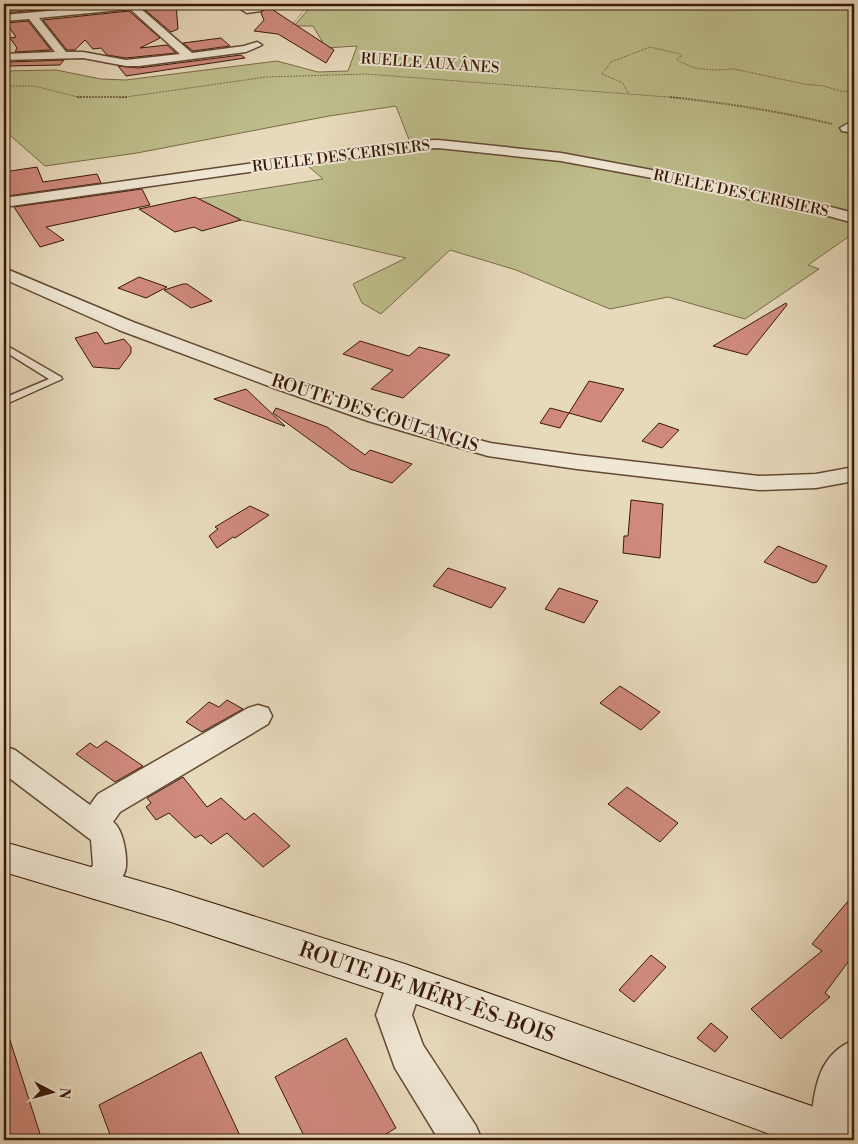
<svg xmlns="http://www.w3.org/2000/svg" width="858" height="1144" font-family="'Libre Bodoni',serif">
<rect width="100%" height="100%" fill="#e7d9bb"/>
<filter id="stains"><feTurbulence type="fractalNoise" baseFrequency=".004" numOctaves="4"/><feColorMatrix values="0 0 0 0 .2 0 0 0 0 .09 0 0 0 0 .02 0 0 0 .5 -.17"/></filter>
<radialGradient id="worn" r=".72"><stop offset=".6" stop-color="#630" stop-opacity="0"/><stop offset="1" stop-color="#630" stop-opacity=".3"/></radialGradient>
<path fill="#bdbd8b" stroke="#7b6a48" d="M313,4H854V233L808,265L819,269L745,319L668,297L610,309L516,270L450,250L381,314L362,303L353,284L406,258L241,220L198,199L323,179L301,160L411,145L396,106L329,116L137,153L45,166L4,130V71L56,70L101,79L126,80L277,61L318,72L348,71L357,46L326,48L313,26H294Z"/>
<path fill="#cf8a7d" stroke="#391806" d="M78,4H106L4,13V11L26,8Z
M160,4H176L178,29L171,32L144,9L156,8Z
M267,6L334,50L326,63L278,34L254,31L264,20L261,13Z
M129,11L160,38L140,48L167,45L176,53L126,58L107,55L101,48L93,49L85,40L75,50H67L43,20Z
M28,21L51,50L15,52L17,48L10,38L16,37L6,23Z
M221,38L230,46L193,51L183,43Z
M241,55L245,58L126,76L118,66L139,68Z
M64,60L60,65L7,66L9,62Z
M37,167L43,182L97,174L101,183L7,196L4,191V172Z
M142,189L150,205L46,227L64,240L40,247L14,207Z
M195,197L241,220L202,231L194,227L175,232L139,209Z
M139,277L167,287L146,298L118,288Z
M183,284H187L212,301L191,308L164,290Z
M786,303L787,305L747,355L713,346Z
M97,332L105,344L124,339L131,347V353L119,369L93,367L75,338Z
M360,341L409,356L419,347L450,355L403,398L371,389L393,370L343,354Z
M589,381L624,389L601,422L569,413L560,428L540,423L550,408L569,413Z
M246,389L285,426H284L214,399Z
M276,408L327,427L365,455L370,450L412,464L392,483L350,469L273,413Z
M659,423L679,430L662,448L642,441Z
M631,500L663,504L660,558L623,553L624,536H628Z
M250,506L269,515L235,538L233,537L217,548L209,536L218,529L215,527Z
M778,546L827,566L817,582L813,583L764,562Z
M448,568L506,588L491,608L433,586Z
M559,588L598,601L584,623L545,609Z
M620,686L660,712L641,730L600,703Z
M227,700L243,709L202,732L186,722L209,702L219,707Z
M106,741L124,753L143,766L115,782L76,754L90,743L97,748Z
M183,777L207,807L221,798L245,820L254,813L290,846L263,867L227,833L211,844L201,835L195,838L169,813L156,820L146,807L151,803L147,798Z
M627,787L678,823L660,842L608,804Z
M854,894V954L825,993L830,997L781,1039L751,1009L822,951L812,944Z
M651,955L666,967L634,1002L619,990Z
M711,1023L728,1037L715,1052L697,1038Z
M4,1034H8L42,1140H4Z
M346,1038L396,1128L376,1140H306L275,1077Z
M201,1052L242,1140H112L99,1105Z"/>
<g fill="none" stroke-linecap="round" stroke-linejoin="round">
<g stroke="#644833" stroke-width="3">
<path id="lane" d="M4,344L61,377L62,379L4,405V398L49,379L4,351Z"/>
</g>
<g stroke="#644833" stroke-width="3">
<path id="street" d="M124,4H158L156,6L140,8L192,53L244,46L257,42L262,45L246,52L139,66H126L83,58L4,60V54L55,52L29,19L4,21V15ZM130,9L180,54L126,60L83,52H66L39,18Z
M256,4H266L261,11L247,13L242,10Z
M847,124L854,125V133L842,131L840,128Z
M438,140L561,153L652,170L757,193L788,196L854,213V223L788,205L757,201L652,178L561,161L438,148L411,149L4,207V198L411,141Z
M4,268L133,322L288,380L382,413L490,443L577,455L759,476L816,474L854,467V481L816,488L759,490L577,469L488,456L368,421L274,388L119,330L4,279Z
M258,705L268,708L272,716L268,724L120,812L113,822C123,829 127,854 126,866C126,876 109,900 97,899C94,899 89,896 86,895L81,885L93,865L91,840L4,774V746L15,750L90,805L98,794L248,708Z
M405,965L418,970L423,982L412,1015L423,1045L476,1126L482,1140H439L395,1068L376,1015L392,970Z
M854,1040V1097L846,1140H812L809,1134C815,1096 813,1057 854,1040Z"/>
</g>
<g stroke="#391806" stroke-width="2">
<path id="secondary" d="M4,842L171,890L405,964L846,1118L854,1121V1140H786L405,1000L171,922L4,872Z"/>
</g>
<path stroke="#391806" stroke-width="1" stroke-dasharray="0.5 1" stroke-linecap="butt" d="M292,25L309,4
M4,86H34L82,98
M628,93L623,83L602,74L611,62L650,47L680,54L682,56L677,59L678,61L695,68L713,70L734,69L804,84L824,86L840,91L854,92
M119,98L266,77L366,74L681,98"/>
<path stroke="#391806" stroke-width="2" stroke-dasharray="0.5 1" stroke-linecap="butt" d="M77,97H127
M670,97C725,103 778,111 832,124"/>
<use href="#lane" fill="#efe6d3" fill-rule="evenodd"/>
<use href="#street" fill="#efe6d3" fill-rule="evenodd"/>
<use href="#secondary" fill="#efe6d3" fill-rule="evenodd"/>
</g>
<g text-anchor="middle" stroke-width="4" stroke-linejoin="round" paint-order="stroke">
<g font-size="15" fill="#391806" stroke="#efe6d3">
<text transform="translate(430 63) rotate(4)" y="5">RUELLE AUX ÂNES</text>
<text transform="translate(341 156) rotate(-7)" y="5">RUELLE DES CERISIERS</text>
<text transform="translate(741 193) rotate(12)" y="5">RUELLE DES CERISIERS</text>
</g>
<g font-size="18" fill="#391806" stroke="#efe6d3">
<text transform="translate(375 413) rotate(18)" y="6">ROUTE DES COULANGIS</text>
</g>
<g font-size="21" fill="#391806" stroke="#efe6d3">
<text transform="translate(427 992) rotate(19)" y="7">ROUTE DE MÉRY-ÈS-BOIS</text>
</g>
</g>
<rect width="858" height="1144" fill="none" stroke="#e7d9bb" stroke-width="20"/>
<rect x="5" y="5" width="848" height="1134" fill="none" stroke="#391806" stroke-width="2.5"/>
<rect x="10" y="10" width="838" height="1124" fill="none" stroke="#391806"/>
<g transform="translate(52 1092) rotate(96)" stroke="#efe6d3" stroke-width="4" paint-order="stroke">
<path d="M0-4L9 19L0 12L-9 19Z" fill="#391806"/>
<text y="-8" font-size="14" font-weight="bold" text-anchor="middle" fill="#391806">N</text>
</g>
<rect width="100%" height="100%" filter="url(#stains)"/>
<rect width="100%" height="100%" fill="url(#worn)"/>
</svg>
